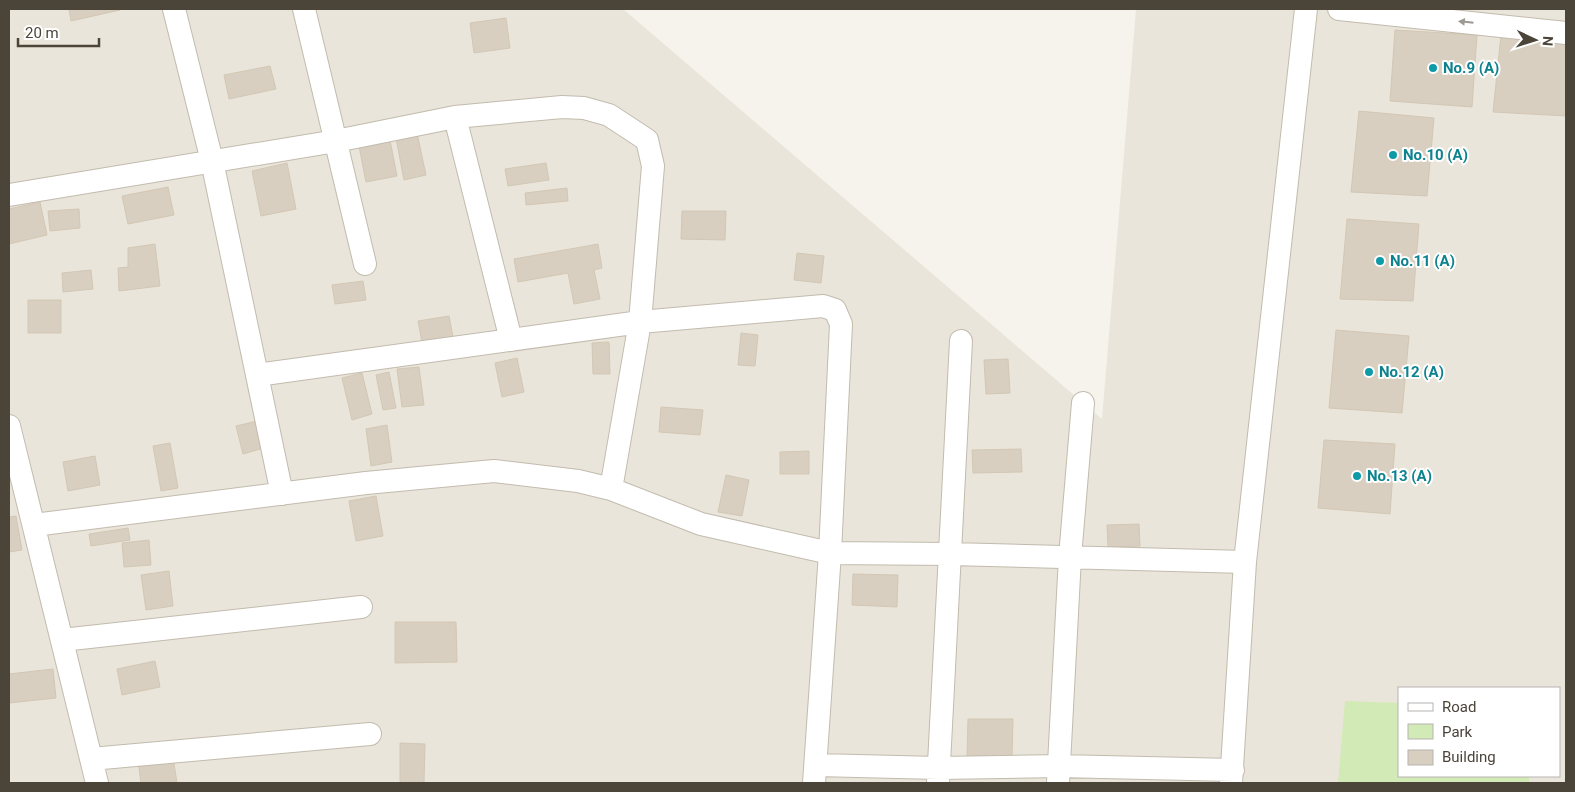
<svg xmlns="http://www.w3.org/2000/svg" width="1575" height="792" font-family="Roboto,sans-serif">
<rect width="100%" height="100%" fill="#f6f3ec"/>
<path fill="#eae5da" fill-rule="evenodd" d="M9,9H623L1102,419L1136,9H1566V783H9ZM1399,688H1559V776H1399Z"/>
<path fill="#d2eab5" d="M1345,701L1399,703V776H1529V783H1338Z"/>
<path fill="#d8cfc1" stroke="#d3c7b4" d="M69,9H120V10L71,21Z
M506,18L510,48L474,53L470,23Z
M1395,30L1477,35L1472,107L1390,101Z
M1501,35L1566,40V116L1493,112Z
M270,66L276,89L229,99L224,75Z
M1359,111L1434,118L1427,196L1351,192Z
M417,133L426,175L404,180L396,138Z
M389,135L397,176L366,182L358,141Z
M287,163L296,209L261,216L252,171Z
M546,163L549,180L508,186L505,169Z
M168,187L174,215L128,224L122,196Z
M567,188L568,201L526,205L525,193Z
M40,202L47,235L9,244V209Z
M79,209L80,228L50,231L48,211Z
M682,211H726L725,240L681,239Z
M1347,219L1419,224L1413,301L1340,299Z
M155,244L160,286L119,291L118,268L128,267V248Z
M598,244L602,268L594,270L600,299L574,304L568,273L518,282L514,259Z
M797,253L824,256L821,283L794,280Z
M91,270L93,289L63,292L62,273Z
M363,281L366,300L335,304L332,285Z
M28,300H61V333H28Z
M449,316L453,337L422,342L418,321Z
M1336,330L1409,336L1402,413L1329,408Z
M741,333L758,335L755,366L738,365Z
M609,342L610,374H593L592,343Z
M517,358L524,392L502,397L495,363Z
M1008,359L1010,393L986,394L984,360Z
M419,367L424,405L402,407L397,369Z
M389,372L396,408L383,410L376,375Z
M362,373L372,414L352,420L342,378Z
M661,407L703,410L700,435L659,432Z
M257,421L264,448L243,454L236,426Z
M387,425L392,462L371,466L366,429Z
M1324,440L1395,444L1390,514L1318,508Z
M170,443L178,488L161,491L153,446Z
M1021,449L1022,472L973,473L972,450Z
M809,451V474H780V452Z
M95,456L100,485L68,491L63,462Z
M726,475L749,480L742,516L718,512Z
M376,496L383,536L356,541L349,501Z
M16,516L22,550L9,552V517Z
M1139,524L1140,546L1108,547L1107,525Z
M128,528L130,540L91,546L89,534Z
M149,540L151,565L124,567L122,543Z
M169,571L173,606L146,610L141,575Z
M853,574L898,575L897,607L852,605Z
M395,622H456L457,662L395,663Z
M155,661L160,687L122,695L117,669Z
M53,669L56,698L9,703V674Z
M968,719H1013L1012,756H967Z
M400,743L425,744L424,783H400Z
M173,757L177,783H141L138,761Z"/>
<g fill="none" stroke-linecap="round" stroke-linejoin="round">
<g stroke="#c2bbae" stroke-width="24">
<path id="minor" d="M174,9L212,161L282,494
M304,9L365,264
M1339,9L1566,33
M455,117L511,340
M9,195L336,141L455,117L562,107L584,108L609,115L647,140L653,166L640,322L611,489
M257,375L640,322L823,306L835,310L841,324L830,553L814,783
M9,426L97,783
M34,525L366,483L494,471L578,481L611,489L701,524L830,553L951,554L1245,562
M62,640L361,607
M91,759L370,734
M816,765L939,768L1059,766L1233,770
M938,783L961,341
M1058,783L1070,557L1083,403
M1231,783L1245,562L1306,9"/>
</g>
<use href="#minor" stroke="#fff" stroke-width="22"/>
</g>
<defs><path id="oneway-solid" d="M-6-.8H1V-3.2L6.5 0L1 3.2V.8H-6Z" transform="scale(1.25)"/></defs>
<use fill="#9c9892" href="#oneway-solid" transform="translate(1466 22) rotate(-174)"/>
<g fill="#0f9aa8" stroke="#fff" stroke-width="2">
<circle cx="1433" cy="68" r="5"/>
<circle cx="1393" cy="155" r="5"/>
<circle cx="1380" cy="261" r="5"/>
<circle cx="1369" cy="372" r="5"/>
<circle cx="1357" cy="476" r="5"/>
</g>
<g text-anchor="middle" stroke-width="4" stroke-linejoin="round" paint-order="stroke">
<g font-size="15" font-weight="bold" fill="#0d838f" stroke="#fff" text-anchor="start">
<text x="1443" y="73">No.9 (A)</text>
<text x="1403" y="160">No.10 (A)</text>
<text x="1390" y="266">No.11 (A)</text>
<text x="1379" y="377">No.12 (A)</text>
<text x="1367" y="481">No.13 (A)</text>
</g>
</g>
<rect width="1575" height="792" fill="none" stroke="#4b4439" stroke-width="20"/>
<rect x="1398" y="687" width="162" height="90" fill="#ffffff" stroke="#b7b4b0"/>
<rect x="1408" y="703" width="25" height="8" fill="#ffffff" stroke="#b7b4b0"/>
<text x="1442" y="712" font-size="15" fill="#4b4439">Road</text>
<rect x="1408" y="724" width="25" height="15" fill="#d2eab5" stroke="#b7b4b0"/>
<text x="1442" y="737" font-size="15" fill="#4b4439">Park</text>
<rect x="1408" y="750" width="25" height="15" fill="#d8cfc1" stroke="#b7b4b0"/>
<text x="1442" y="762" font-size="15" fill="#4b4439">Building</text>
<g transform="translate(1535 40) rotate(94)" stroke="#ffffff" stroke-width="4" paint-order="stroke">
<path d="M0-4L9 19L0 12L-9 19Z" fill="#4b4439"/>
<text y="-8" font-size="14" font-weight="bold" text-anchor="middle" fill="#4b4439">N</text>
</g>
<path d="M18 38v8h81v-8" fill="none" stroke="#4b4439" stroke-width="2.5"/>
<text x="25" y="38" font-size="15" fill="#4b4439" stroke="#ffffff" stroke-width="4" paint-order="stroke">20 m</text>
</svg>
